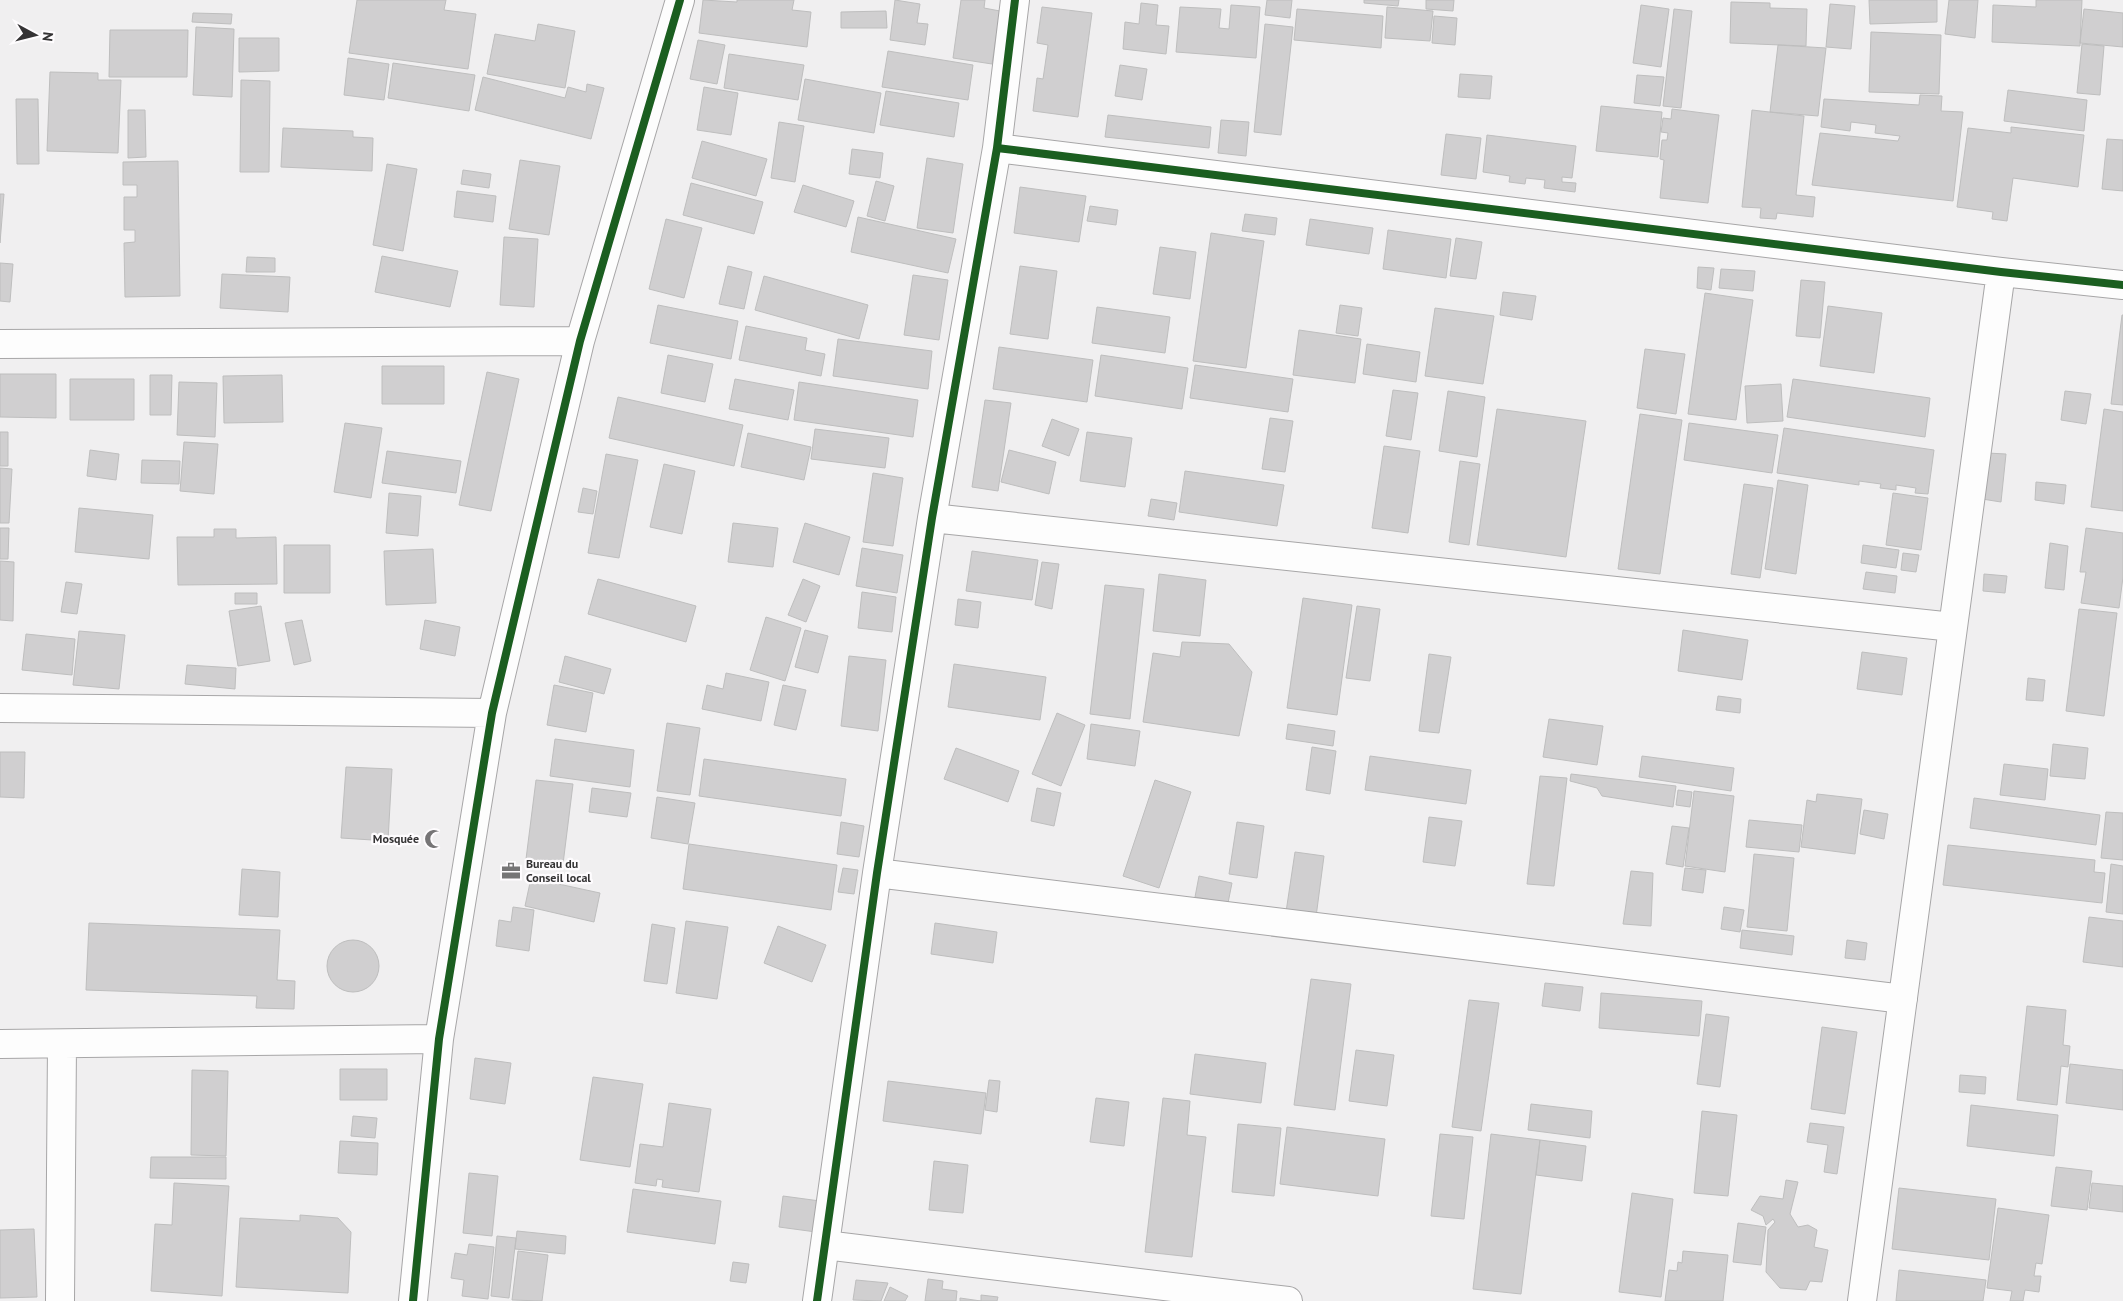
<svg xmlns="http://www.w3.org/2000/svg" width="2123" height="1301" font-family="'PT Sans',sans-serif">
<rect width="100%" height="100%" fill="#f0eff0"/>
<path fill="#d0cfd0" stroke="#bebebe" d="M357,0H446L444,10L476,14L468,69L349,53Z
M703,0L737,2V0H794L792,10L811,12L807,47L699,33Z
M895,0L920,4L917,23L928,24L925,45L890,40Z
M961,0H985L984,8L1000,11L992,64L953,58Z
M1267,0H1292L1290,18L1265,15Z
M1364,0H1399L1398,6L1364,3Z
M1426,0H1454L1453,11L1426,9Z
M1869,0H1937V22L1870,24Z
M1949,0H1978L1975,38L1945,34Z
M2036,0H2082L2080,46L1992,42L1993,5L2036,7Z
M1731,2L1770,3V8L1807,9L1806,46L1730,43Z
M1141,3L1158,5L1156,25L1169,26L1166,54L1123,49L1125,22L1139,24Z
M1830,4L1855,6L1851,49L1826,47Z
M1231,5L1260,7L1256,58L1176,52L1180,7L1221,9L1219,28L1229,29Z
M1641,5L1669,9L1661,67L1633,63Z
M1042,7L1092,13L1078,117L1033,111L1037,78L1043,79L1048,45L1037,43Z
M1387,7L1433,11L1430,41L1385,38Z
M1297,9L1383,16L1381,48L1294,40Z
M1674,9L1692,11L1681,108L1663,106Z
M2084,9L2123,13V47L2080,43Z
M886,11L887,28H841V12Z
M193,13L232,14L231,24L192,22Z
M1434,16L1457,18L1455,45L1432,43Z
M538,24L575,31L565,88L487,74L495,34L535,41Z
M1265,24L1293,27L1281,135L1254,132Z
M196,27L234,29L232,97L193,95Z
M110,30H188L187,77H109Z
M1871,32L1941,35L1939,94L1869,92Z
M239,38H279V71L239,72Z
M698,40L725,45L717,84L690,79Z
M2082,44L2104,46L2100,95L2077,93Z
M1778,45L1826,48L1818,116L1770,112Z
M888,51L973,65L968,100L882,87Z
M729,54L804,65L798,100L724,88Z
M348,58L389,64L384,100L344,95Z
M393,63L475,75L469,111L388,98Z
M1120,65L1147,69L1142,100L1115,96Z
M50,72L98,73V80H121L118,153L47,151Z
M1460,74L1492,76L1490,99L1458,97Z
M1637,75L1664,77L1660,106L1634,103Z
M483,77L565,98L568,87L586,92L587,84L604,88L591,139L475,110Z
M805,79L881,93L874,133L798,120Z
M241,80L270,81L269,172H240Z
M704,87L738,93L731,135L697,130Z
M2008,90L2087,100L2084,131L2004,121Z
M886,91L959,103L954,137L880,125Z
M1920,95L1942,96L1941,111L1963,112L1953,201L1812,185L1820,133L1898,141L1900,136L1875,133L1876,125L1851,122L1850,131L1821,127L1824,99L1919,105Z
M16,99H38L39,164H17Z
M1601,106L1662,112L1658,157L1596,151Z
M1672,109L1719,115L1708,203L1660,198L1664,160L1660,159L1662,140H1667L1668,133L1661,132L1663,118L1671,119Z
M128,110H145L146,157L128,158Z
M1752,110L1804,116L1796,195L1815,197L1813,217L1777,213L1776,219L1760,218L1761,208L1742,207Z
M1108,115L1211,127L1209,148L1105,137Z
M1221,120L1249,122L1246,156L1218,153Z
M779,122L804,126L795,182L771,178Z
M2011,127L2084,135L2078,187L2013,178L2007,221L1992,219L1993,212L1957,207L1968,128L2011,133Z
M283,128L353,131V137L373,138L372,171L281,167Z
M1446,134L1481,138L1476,179L1441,175Z
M1487,135L1576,146L1572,178L1562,177V182L1576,183L1575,192L1544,188L1545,180L1526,178L1525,184L1509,182L1510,176L1483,172Z
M2107,139L2123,140V191L2102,189Z
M702,141L767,159L756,196L692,178Z
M852,149L883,153L880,178L849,174Z
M927,158L963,164L953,233L917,228Z
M520,160L560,166L549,235L509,229Z
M178,161L180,296L125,297L124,243L135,242V230H124V197H137V185H123V162Z
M387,164L417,169L403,251L373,245Z
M463,170L491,174L489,188L461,184Z
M876,181L894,186L885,221L867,216Z
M691,183L763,202L754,234L683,215Z
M803,185L854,201L846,227L794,212Z
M1020,187L1086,196L1079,242L1014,233Z
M457,191L496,196L493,222L454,217Z
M0,194H4L0,243Z
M1090,206L1118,210L1116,225L1087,221Z
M1245,214L1277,218L1275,235L1242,231Z
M858,217L956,239L948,273L851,252Z
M666,219L702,228L684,298L649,289Z
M1310,219L1373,228L1369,254L1306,245Z
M1388,230L1451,239L1446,278L1383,269Z
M1211,233L1264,241L1246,368L1193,361Z
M504,237L538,239L534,307L500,305Z
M1456,238L1482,242L1476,279L1450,276Z
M1160,247L1196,252L1190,299L1153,294Z
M382,256L458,271L450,307L375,292Z
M247,257L275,258V272H246Z
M0,263L13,264L10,302L0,301Z
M728,266L752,272L744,309L719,304Z
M1020,266L1057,271L1048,339L1010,334Z
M1698,267L1714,268L1711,290L1697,288Z
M1721,269L1755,271L1753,291L1719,288Z
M222,274L290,277L288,312L220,308Z
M913,275L948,280L939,340L904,335Z
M764,276L868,305L859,339L755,310Z
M1801,280L1825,282L1820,338L1796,336Z
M1503,292L1536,296L1532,320L1500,315Z
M1705,293L1753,300L1736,420L1688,414Z
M658,305L738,321L731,359L650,343Z
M1340,305L1362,308L1358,336L1336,333Z
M1828,306L1882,313L1874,373L1820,366Z
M1097,307L1170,317L1165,353L1092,343Z
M1435,308L1494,316L1483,384L1425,376Z
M2122,315H2123V405L2111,404Z
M746,326L807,338L805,350L825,354L821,376L739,360Z
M1299,330L1361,339L1355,383L1293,375Z
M838,339L932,351L928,389L833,376Z
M1367,344L1420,352L1416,382L1363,374Z
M999,347L1093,360L1087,402L993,389Z
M1645,349L1685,354L1676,414L1637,408Z
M668,355L713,364L705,402L661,393Z
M1101,355L1188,368L1182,409L1095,396Z
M1195,365L1293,379L1288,412L1190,398Z
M382,366H444V404H382Z
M487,372L519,379L491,511L459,505Z
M0,374H56V418L0,417Z
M150,375H172L171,415H150Z
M282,375L283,422L224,423L223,376Z
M70,379H134V420H70Z
M735,379L794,390L788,420L729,409Z
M1793,379L1930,398L1925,437L1787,417Z
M179,382L217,383L215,437L177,435Z
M799,382L918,400L913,437L794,420Z
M1781,384L1783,421L1747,423L1745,386Z
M1393,390L1418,393L1411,440L1386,436Z
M1448,391L1485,397L1477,457L1439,451Z
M2065,391L2091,394L2086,424L2061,420Z
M618,397L743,425L734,466L609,438Z
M985,400L1011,403L998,491L972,487Z
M1497,409L1586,421L1566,557L1477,545Z
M2104,409L2123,412V511L2091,507Z
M1640,414L1682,420L1660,574L1618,569Z
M1270,418L1293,421L1285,472L1262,469Z
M1052,419L1079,429L1069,456L1042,446Z
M345,423L382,428L371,498L334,492Z
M1689,423L1778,435L1772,473L1684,460Z
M1784,428L1934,450L1928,494L1915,493L1916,488L1896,485V490L1880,488L1881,484L1859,481V485L1777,473Z
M815,429L889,438L885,468L811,459Z
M0,432H8V466H0Z
M1087,432L1132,438L1125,487L1080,481Z
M748,433L811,447L804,480L741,467Z
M184,442L218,444L214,494L180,491Z
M1384,446L1420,451L1408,533L1372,528Z
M90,450L119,454L116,480L87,476Z
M1009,450L1056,462L1049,494L1001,482Z
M387,451L461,461L456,493L382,483Z
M1987,453L2006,454L2001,502L1982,499Z
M606,454L638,460L619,558L588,553Z
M142,460L180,461L179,484L141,483Z
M1460,461L1480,464L1469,545L1449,542Z
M664,464L695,471L682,534L650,527Z
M0,468L12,469L9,523H0Z
M1185,471L1284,485L1277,526L1179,512Z
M873,473L903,478L893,546L863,542Z
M1778,480L1808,485L1796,574L1765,569Z
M2036,482L2066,485L2064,504L2035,500Z
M1744,484L1773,488L1760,578L1731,574Z
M583,488L597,491L593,514L578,512Z
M389,493L421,496L418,536L386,533Z
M1893,493L1928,498L1921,550L1886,545Z
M1151,499L1177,503L1174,520L1148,516Z
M79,508L153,515L149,559L75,552Z
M733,523L778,528L773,567L728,562Z
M805,523L850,537L839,575L793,562Z
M0,528H9L8,559H0Z
M2086,528L2123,533V577L2119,608L2081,603L2086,572H2080Z
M214,529H236V538L276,537L277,584L178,585L177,537H214Z
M2050,543L2068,546L2064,590L2045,588Z
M284,545H330V593H284Z
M1863,545L1899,550L1896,568L1861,563Z
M862,548L903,555L897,593L856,586Z
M433,549L436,603L386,605L384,551Z
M972,551L1038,560L1032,600L966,591Z
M1903,553L1919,555L1916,572L1901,570Z
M0,561L14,562L13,621L0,620Z
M1042,562L1059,564L1052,609L1035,605Z
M1866,572L1897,576L1895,593L1863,589Z
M1159,574L1206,580L1200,636L1153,631Z
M1984,574L2007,576L2005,593L1983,591Z
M598,579L696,606L686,642L588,614Z
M803,579L820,586L806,622L788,615Z
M66,582L82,584L77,614L61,612Z
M1105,585L1144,589L1130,719L1090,714Z
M862,592L896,597L892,632L858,628Z
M235,593H257V604H235Z
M1303,598L1352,605L1337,715L1287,708Z
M958,599L981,602L978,628L955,625Z
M261,606L270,661L238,666L229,611Z
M1357,606L1380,609L1370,681L1346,678Z
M2079,609L2117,613L2104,716L2066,711Z
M766,617L801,628L785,681L750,670Z
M302,620L311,661L294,665L285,623Z
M425,620L460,627L455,656L420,649Z
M805,630L828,636L818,673L795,667Z
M1683,630L1748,640L1742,680L1678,671Z
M79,631L125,635L119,689L73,685Z
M26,634L75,639L72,675L22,670Z
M1182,642L1229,644L1252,672L1239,736L1143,722L1153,653L1180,657Z
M1862,652L1907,658L1902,695L1857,689Z
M1429,654L1451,657L1439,733L1419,731Z
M565,656L611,669L604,694L559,682Z
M849,656L886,660L878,731L841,726Z
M954,664L1046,677L1040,720L948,707Z
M187,665L236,668L235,689L185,684Z
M726,673L769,682L761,721L702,709L707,685L723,689Z
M2028,678L2045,680L2043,701L2026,700Z
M554,685L593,693L586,732L547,725Z
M783,685L806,690L796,730L774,725Z
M1718,696L1741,699L1740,713L1716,710Z
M1057,713L1085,725L1061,786L1032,774Z
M1549,719L1603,726L1597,765L1543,757Z
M667,723L700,728L690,795L657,791Z
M1091,724L1140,731L1135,766L1087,759Z
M1288,724L1335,731L1333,746L1286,739Z
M555,739L634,750L630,787L550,776Z
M2053,744L2088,748L2085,779L2050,776Z
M1312,747L1336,751L1330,794L1306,790Z
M956,748L1019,771L1008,802L944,779Z
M0,752H25L24,798L0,797Z
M1370,756L1471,770L1466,804L1365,790Z
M1642,756L1734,768L1731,791L1639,777Z
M704,759L846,779L841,816L699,796Z
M2004,764L2048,769L2045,800L2000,795Z
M346,767L392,769L388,841L341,838Z
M1571,774L1676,786L1673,807L1602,796L1597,788L1570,781Z
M1540,776L1567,778L1554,886L1527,884Z
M536,780L573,784L563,864L526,859Z
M1155,780L1191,792L1159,888L1123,876Z
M592,788L631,793L627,817L589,812Z
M1037,788L1061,793L1054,826L1031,821Z
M1678,790L1692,792L1690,807L1676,805Z
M1694,791L1734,796L1725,872L1685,866Z
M1817,794L1862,799L1855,854L1801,847L1807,800L1816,802Z
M657,797L695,803L688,844L651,838Z
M1974,798L2100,815L2096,845L1970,828Z
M1864,810L1888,814L1884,839L1860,834Z
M2106,812L2123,813V860L2101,858Z
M1429,817L1462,821L1455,866L1423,862Z
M1749,820L1802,825L1799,852L1746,847Z
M841,822L864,826L859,857L837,854Z
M1237,822L1264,826L1257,878L1229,874Z
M1672,826L1689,828L1683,867L1666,864Z
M689,844L837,865L831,910L683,889Z
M1948,845L2095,860L2094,872L2105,873L2102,903L1943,885Z
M1295,852L1324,856L1316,917L1286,912Z
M1754,854L1794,858L1787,931L1747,927Z
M2111,864L2123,866V914L2106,912Z
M843,868L858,870L854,894L838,892Z
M1685,868L1706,870L1703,893L1682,890Z
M242,869L280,872L278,917L239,915Z
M1631,871L1653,873L1651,926L1623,924Z
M1199,876L1232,883L1228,903L1195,897Z
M531,878L600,893L594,922L525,906Z
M513,907L534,910L529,951L496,946L499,920L511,922Z
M1724,907L1744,910L1740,932L1721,929Z
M2089,917L2123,921V967L2083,962Z
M686,921L728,927L717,999L676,993Z
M89,923L280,930L277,980L295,981L294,1009L256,1008L257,996L86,990Z
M935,923L997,932L993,963L931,954Z
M652,924L675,928L667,984L644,981Z
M778,926L826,945L812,982L764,963Z
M1742,930L1794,936L1792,955L1740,948Z
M327 966a26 26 0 1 1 52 0a26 26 0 1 1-52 0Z
M1847,940L1867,943L1865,960L1845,958Z
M1311,979L1351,984L1335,1110L1294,1105Z
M1545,983L1583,987L1580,1011L1542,1006Z
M1601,993L1702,1001L1699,1036L1599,1028Z
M1469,1000L1499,1003L1481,1131L1452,1127Z
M2027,1006L2066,1010L2063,1045L2070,1046L2068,1067L2061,1066L2057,1105L2017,1100Z
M1706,1014L1729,1017L1720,1087L1697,1084Z
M1822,1027L1857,1032L1845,1114L1811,1109Z
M1356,1050L1394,1055L1387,1106L1349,1101Z
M1195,1054L1266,1063L1261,1103L1190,1094Z
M475,1058L511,1063L505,1104L470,1099Z
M2070,1064L2123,1070V1110L2066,1103Z
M340,1069H387V1100H340Z
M192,1070L228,1071L226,1156L191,1155Z
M1960,1075L1986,1077L1985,1094L1959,1092Z
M593,1077L643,1084L630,1167L580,1160Z
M989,1080L1000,1081L997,1112L985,1110Z
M888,1081L986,1093L981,1134L883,1121Z
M1096,1098L1129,1102L1124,1146L1090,1142Z
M1163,1098L1190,1101L1187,1135L1206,1137L1192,1257L1145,1252Z
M669,1103L711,1109L699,1192L662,1187L663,1180L657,1179L656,1186L635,1183L640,1144L663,1147Z
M1531,1104L1592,1111L1590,1138L1528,1130Z
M1971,1105L2058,1115L2054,1156L1967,1146Z
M1702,1111L1737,1115L1728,1196L1694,1193Z
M353,1116L377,1118L375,1138L351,1136Z
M1810,1123L1844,1127L1837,1174L1824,1172L1828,1145L1807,1142Z
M1238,1124L1281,1128L1274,1196L1232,1192Z
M1287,1127L1385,1139L1378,1196L1280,1184Z
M1440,1134L1473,1137L1464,1219L1431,1216Z
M1491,1134L1540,1140L1521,1294L1473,1289Z
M1540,1140L1586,1146L1582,1181L1536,1175Z
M340,1141L378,1143L377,1175L338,1173Z
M151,1157H226V1179L150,1178Z
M934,1161L968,1165L963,1213L929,1210Z
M2056,1167L2092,1171L2087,1210L2051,1206Z
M469,1173L498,1176L492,1236L463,1233Z
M1786,1180L1798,1182L1790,1214L1798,1227L1808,1225L1817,1230L1814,1247L1828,1250L1822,1282L1810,1281L1806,1290L1780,1288L1766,1272L1768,1230L1775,1222L1773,1219L1766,1225L1763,1216L1751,1210L1760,1196L1783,1199Z
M174,1183L229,1186L222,1296L151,1291L155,1224L172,1225Z
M2092,1183L2123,1186V1212L2089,1208Z
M1899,1188L1996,1199L1989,1260L1892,1249Z
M633,1189L721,1201L715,1244L627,1232Z
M1632,1193L1673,1199L1661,1297L1619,1292Z
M783,1196L820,1201L816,1232L779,1227Z
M1998,1208L2049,1215L2042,1264L2036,1263L2034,1276H2041L2039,1292L2025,1290L2023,1301H2010L2012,1291L1987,1288Z
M300,1215L338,1218L351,1232L348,1293L236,1287L240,1218L300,1221Z
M1738,1223L1766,1227L1761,1265L1733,1262Z
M34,1229L37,1297L0,1298V1230Z
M517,1231L566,1236L565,1254L515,1249Z
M497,1236L516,1238L509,1298L491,1296Z
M469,1244L494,1247L488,1299L462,1296L464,1280L451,1278L455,1253L467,1255Z
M518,1251L548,1255L542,1301L512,1300Z
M1683,1251L1728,1255L1723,1301H1665L1669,1270L1677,1271L1678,1262L1682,1263Z
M733,1262L749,1264L746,1283L730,1281Z
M1899,1270L1986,1280L1983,1301H1896Z
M928,1279L943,1281L942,1289L957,1291L956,1301H925Z
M856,1280L888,1283L881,1301L853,1300Z
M890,1287L908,1296L905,1301H884Z
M981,1295L998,1297L997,1301H960V1298L981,1301Z"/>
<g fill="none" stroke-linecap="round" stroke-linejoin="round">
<g stroke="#a7a6a7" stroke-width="30">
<path id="minor" d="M997,148L2001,272L2123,285
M0,344L580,341
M932,518L1953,627
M0,708L492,713
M877,873L1903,999
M0,1044L439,1039
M825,1245L1288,1301
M60,1301L62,1044
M413,1301L439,1039L492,713L580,341L680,0
M817,1301L877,873L932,518L997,148L1015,0
M1862,1301L2001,272"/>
</g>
<use href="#minor" stroke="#fdfdfd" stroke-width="28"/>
<g stroke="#fefcfe" stroke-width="11">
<path id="cycleway" d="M997,148L2001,272L2123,285
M413,1301L439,1039L492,713L580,341L680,0
M817,1301L877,873L932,518L997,148L1015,0"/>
</g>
<use href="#cycleway" stroke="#1b5e20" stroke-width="8"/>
</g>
<defs>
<g id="mosque-bare" transform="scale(1.5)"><path d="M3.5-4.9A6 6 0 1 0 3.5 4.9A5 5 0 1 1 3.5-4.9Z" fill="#767576" stroke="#fefcfe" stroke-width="2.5" paint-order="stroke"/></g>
<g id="office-bare" transform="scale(1.5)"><path d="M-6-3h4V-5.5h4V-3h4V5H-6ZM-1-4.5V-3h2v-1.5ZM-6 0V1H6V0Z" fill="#767576" stroke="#fefcfe" stroke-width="2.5" paint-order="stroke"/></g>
</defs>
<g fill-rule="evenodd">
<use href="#mosque-bare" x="434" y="839"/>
<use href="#office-bare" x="511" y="871"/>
</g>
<g text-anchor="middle" stroke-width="4.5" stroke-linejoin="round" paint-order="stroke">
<g font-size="12" font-weight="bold" fill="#343334" stroke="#fefcfe" text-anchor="end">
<text x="419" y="843">Mosquée</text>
<text x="526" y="868" text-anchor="start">Bureau du<tspan x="526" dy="14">Conseil local</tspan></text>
</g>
</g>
<g transform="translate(35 35) rotate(97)" stroke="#fefcfe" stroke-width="4" paint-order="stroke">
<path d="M0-4L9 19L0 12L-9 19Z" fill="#343334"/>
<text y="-8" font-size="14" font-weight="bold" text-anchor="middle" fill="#343334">N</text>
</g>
</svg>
